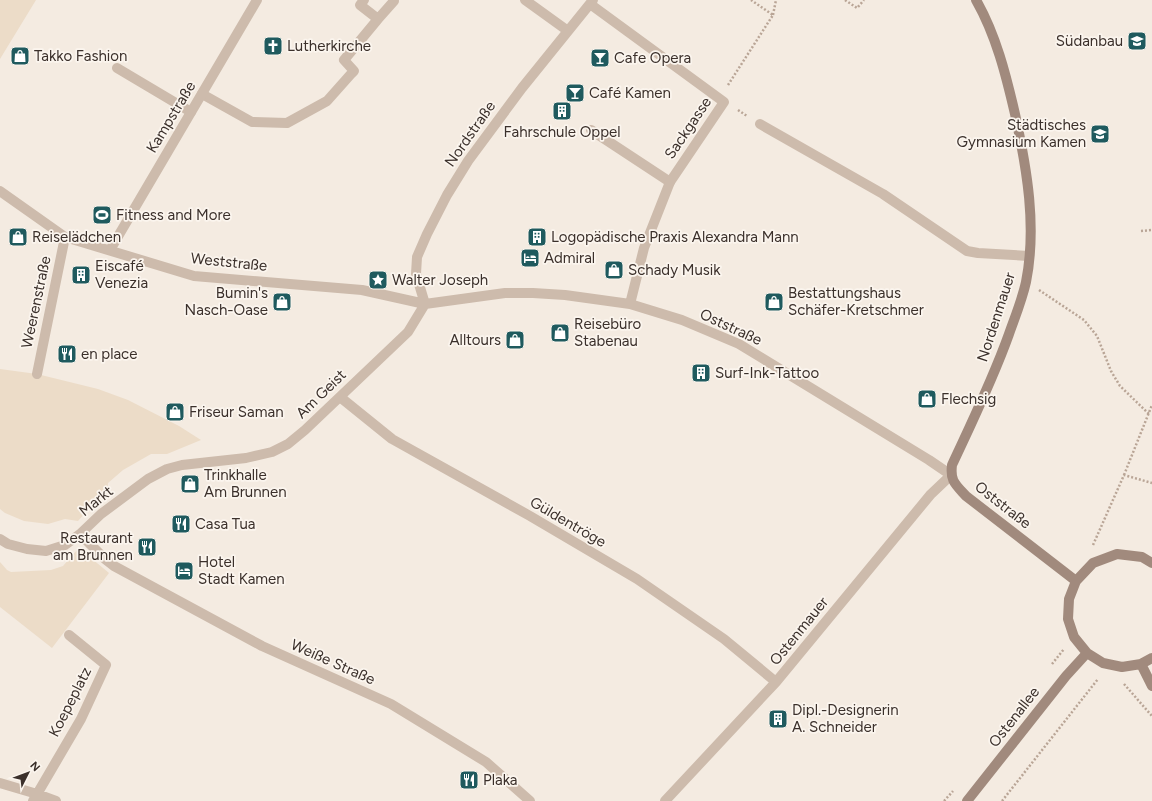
<svg xmlns="http://www.w3.org/2000/svg" width="1152" height="801" font-family="Figtree,sans-serif">
<rect width="100%" height="100%" fill="#f4ebe1"/>
<path fill="#ecdcc8" d="M0,0H36L0,59Z
M0,369L37,374L98,389L128,400L179,426L201,440L167,454H151L123,470L108,483L107,492L105,496L93,504L78,521L65,519L48,524L24,521L5,513L0,509Z
M78,549H83L86,551L91,558L109,573L52,648L0,607V562L7,570L11,572L51,570L63,566Z"/>
<g fill="none" stroke-linecap="round" stroke-linejoin="round">
<path stroke="#b9a596" stroke-width="2.5" stroke-dasharray="2 2" stroke-linecap="butt" d="M845,0L857,8L864,0
M773,15L776,0
M728,85L773,15L751,0
M738,110L747,116
M1141,231L1152,230
M1039,290L1084,320L1097,336L1111,371L1120,386L1149,414
M1124,475L1152,405
M1093,545L1124,475L1152,483
M1052,664L1064,649
M1124,684L1152,716
M944,801L953,791
M1002,801L1098,679"/>
<path stroke="#cdbbac" stroke-width="10" d="M364,0L360,5L378,19
M117,68L191,112
M202,94L252,122L287,123L327,101L351,74L354,71L344,60L378,19L394,1L393,0
M760,124L883,194L967,251L978,253L1029,256
M591,130L670,182"/>
<path stroke="#cdbbac" stroke-width="10" d="M525,0L568,31
M590,4L724,102L670,182L644,248L630,304
M0,191L65,237L194,276L362,290L425,304L505,293H533L565,295L630,304L682,320L739,344L929,460L951,475L931,494L776,682L665,801
M110,250L257,0
M425,304L416,274L417,257L427,234L447,195L468,161L522,88L593,0
M37,374L65,237
M340,397L392,439L530,516L637,579L724,639L776,682
M80,534L105,559L114,566L262,646L391,704L486,762L530,801
M0,539L8,544L27,549L46,551L65,545L80,534L101,514L148,479L167,469L182,465L246,458L272,452L288,444L305,430L408,332L425,304
M0,783L37,794L56,801
M33,801L81,719L106,665L69,635"/>
<path stroke="#a18a7d" stroke-width="10" d="M976,0C996,35 1006,75 1015,114C1027,169 1037,227 1026,282C1022,300 1015,317 1009,334C993,379 972,422 952,465C950,481 955,484 966,496L1076,581
M1152,563L1142,557L1117,554L1093,563L1076,581L1069,599L1068,619L1074,637L1087,653L1103,663L1122,667L1141,664L1152,658
M1141,664L1152,686
M967,801L1066,676L1087,653"/>
</g>
<defs>
<g id="school-square" transform="scale(1)"><rect x="-9" y="-9" width="18" height="18" rx="4" fill="#1f5a5e" stroke="#fbf5ee"/><path d="M0-5L7-2L0 1L-7-2ZM-4 1L0 2.5L4 1V4Q0 6-4 4Z" fill="#fff"/></g>
<g id="church-square" transform="scale(1)"><rect x="-9" y="-9" width="18" height="18" rx="4" fill="#1f5a5e" stroke="#fbf5ee"/><path d="M-1.2-6h2.4v3.5h3.3v2.4h-3.3V6h-2.4V-.1h-3.3v-2.4h3.3Z" fill="#fff"/></g>
<g id="shop-square" transform="scale(1)"><rect x="-9" y="-9" width="18" height="18" rx="4" fill="#1f5a5e" stroke="#fbf5ee"/><path d="M-5-2.5h2.3a2.7 3.5 0 0 1 5.4 0H5L5.5 6h-11ZM-1.5-2.5h3a1.5 2.3 0 0 0-3 0Z" fill="#fff"/></g>
<g id="bar-square" transform="scale(1)"><rect x="-9" y="-9" width="18" height="18" rx="4" fill="#1f5a5e" stroke="#fbf5ee"/><path d="M-6-5H6L.8 .8V4.5H3.5V6h-7V4.5H-.8V.8Z" fill="#fff"/></g>
<g id="building-square" transform="scale(1)"><rect x="-9" y="-9" width="18" height="18" rx="4" fill="#1f5a5e" stroke="#fbf5ee"/><path d="M-4-6H4V6H1V3H-1V6H-4ZM-2.5-4.3h1.7v1.8h-1.7ZM.8-4.3h1.7v1.8H.8ZM-2.5-1h1.7V.8h-1.7ZM.8-1h1.7V.8H.8Z" fill="#fff"/></g>
<g id="stadium-square" transform="scale(1)"><rect x="-9" y="-9" width="18" height="18" rx="4" fill="#1f5a5e" stroke="#fbf5ee"/><path d="M0-5a6.5 5 0 1 0 0 10a6.5 5 0 1 0 0-10ZM-3.5-1.8h7v3.6h-7Z" fill="#fff"/></g>
<g id="hotel-square" transform="scale(1)"><rect x="-9" y="-9" width="18" height="18" rx="4" fill="#1f5a5e" stroke="#fbf5ee"/><path d="M-6-4.5h1.5V1H6V5H4.5V3h-9V5H-6ZM-4 0a1.8 1.8 0 1 1 3.6 0ZM.5 0V-2.5h3Q6-2.5 6 0Z" fill="#fff"/></g>
<g id="sight-square" transform="scale(1)"><rect x="-9" y="-9" width="18" height="18" rx="4" fill="#1f5a5e" stroke="#fbf5ee"/><path d="M0-6L1.8-2.2L6-1.7L2.9 1.2L3.7 5.4L0 3.3L-3.7 5.4L-2.9 1.2L-6-1.7L-1.8-2.2Z" fill="#fff"/></g>
<g id="restaurant-square" transform="scale(1)"><rect x="-9" y="-9" width="18" height="18" rx="4" fill="#1f5a5e" stroke="#fbf5ee"/><path d="M-5-6h1v4h1v-4h1v4h1v-4h1v5L-1.5 .5V6h-2V.5L-5-1ZM5-6V6H3V1.5H1.5Q1.5-4 5-6Z" fill="#fff"/></g>
</defs>
<g fill-rule="evenodd">
<use href="#school-square" x="1137" y="41"/>
<use href="#church-square" x="273" y="46"/>
<use href="#shop-square" x="20" y="56"/>
<use href="#bar-square" x="600" y="58"/>
<use href="#bar-square" x="575" y="93"/>
<use href="#building-square" x="562" y="111"/>
<use href="#school-square" x="1100" y="134"/>
<use href="#stadium-square" x="102" y="215"/>
<use href="#shop-square" x="18" y="237"/>
<use href="#building-square" x="537" y="237"/>
<use href="#hotel-square" x="530" y="258"/>
<use href="#shop-square" x="614" y="270"/>
<use href="#building-square" x="81" y="275"/>
<use href="#sight-square" x="378" y="280"/>
<use href="#shop-square" x="282" y="302"/>
<use href="#shop-square" x="774" y="302"/>
<use href="#shop-square" x="560" y="333"/>
<use href="#shop-square" x="515" y="340"/>
<use href="#restaurant-square" x="67" y="354"/>
<use href="#building-square" x="701" y="373"/>
<use href="#shop-square" x="927" y="399"/>
<use href="#shop-square" x="175" y="412"/>
<use href="#shop-square" x="190" y="484"/>
<use href="#restaurant-square" x="181" y="524"/>
<use href="#restaurant-square" x="147" y="547"/>
<use href="#hotel-square" x="184" y="571"/>
<use href="#building-square" x="778" y="719"/>
<use href="#restaurant-square" x="469" y="780"/>
</g>
<g text-anchor="middle" stroke-width="3.5" stroke-linejoin="round" paint-order="stroke">
<g font-size="15" fill="#3b302b" stroke="#fbf5ee" text-anchor="start">
<text x="1123" y="46" text-anchor="end">Südanbau</text>
<text x="287" y="51">Lutherkirche</text>
<text x="34" y="61">Takko Fashion</text>
<text x="614" y="63">Cafe Opera</text>
<text x="589" y="98">Café Kamen</text>
<text x="1086" y="130" text-anchor="end">Städtisches<tspan x="1086" dy="17">Gymnasium Kamen</tspan></text>
<text x="562" y="137" text-anchor="middle">Fahrschule Oppel</text>
<text x="116" y="220">Fitness and More</text>
<text x="32" y="242">Reiselädchen</text>
<text x="551" y="242">Logopädische Praxis Alexandra Mann</text>
<text x="544" y="263">Admiral</text>
<text x="95" y="271">Eiscafé<tspan x="95" dy="17">Venezia</tspan></text>
<text x="628" y="275">Schady Musik</text>
<text x="392" y="285">Walter Joseph</text>
<text x="268" y="298" text-anchor="end">Bumin's<tspan x="268" dy="17">Nasch-Oase</tspan></text>
<text x="788" y="298">Bestattungshaus<tspan x="788" dy="17">Schäfer-Kretschmer</tspan></text>
<text x="574" y="329">Reisebüro<tspan x="574" dy="17">Stabenau</tspan></text>
<text x="501" y="345" text-anchor="end">Alltours</text>
<text x="81" y="359">en place</text>
<text x="715" y="378">Surf-Ink-Tattoo</text>
<text x="941" y="404">Flechsig</text>
<text x="189" y="417">Friseur Saman</text>
<text x="204" y="480">Trinkhalle<tspan x="204" dy="17">Am Brunnen</tspan></text>
<text x="195" y="529">Casa Tua</text>
<text x="133" y="543" text-anchor="end">Restaurant<tspan x="133" dy="17">am Brunnen</tspan></text>
<text x="198" y="567">Hotel<tspan x="198" dy="17">Stadt Kamen</tspan></text>
<text x="792" y="715">Dipl.-Designerin<tspan x="792" dy="17">A. Schneider</tspan></text>
<text x="483" y="785">Plaka</text>
</g>
<g font-size="15" fill="#3b302b" stroke="#fbf5ee">
<text transform="translate(171 117) rotate(-59)" y="5">Kampstraße</text>
<text transform="translate(688 128) rotate(-56)" y="5">Sackgasse</text>
<text transform="translate(470 134) rotate(-55)" y="5">Nordstraße</text>
<text transform="translate(229 262) rotate(6)" y="5">Weststraße</text>
<text transform="translate(36 302) rotate(-78)" y="5">Weerenstraße</text>
<text transform="translate(996 317) rotate(-72)" y="5">Nordenmauer</text>
<text transform="translate(731 327) rotate(25)" y="5">Oststraße</text>
<text transform="translate(321 394) rotate(-44)" y="5">Am Geist</text>
<text transform="translate(96 501) rotate(-39)" y="5">Markt</text>
<text transform="translate(1003 505) rotate(38)" y="5">Oststraße</text>
<text transform="translate(568 522) rotate(30)" y="5">Güldentröge</text>
<text transform="translate(799 631) rotate(-51)" y="5">Ostenmauer</text>
<text transform="translate(333 662) rotate(24)" y="5">Weiße Straße</text>
<text transform="translate(70 702) rotate(-63)" y="5">Koepeplatz</text>
<text transform="translate(1014 717) rotate(-52)" y="5">Ostenallee</text>
</g>
</g>
<g transform="translate(28 773) rotate(48)" stroke="#fbf5ee" stroke-width="3" paint-order="stroke">
<path d="M0-3L7 15L0 10L-7 15Z" fill="#3b302b"/>
<text y="-6" font-size="11" font-weight="bold" text-anchor="middle" fill="#3b302b">N</text>
</g>
</svg>
